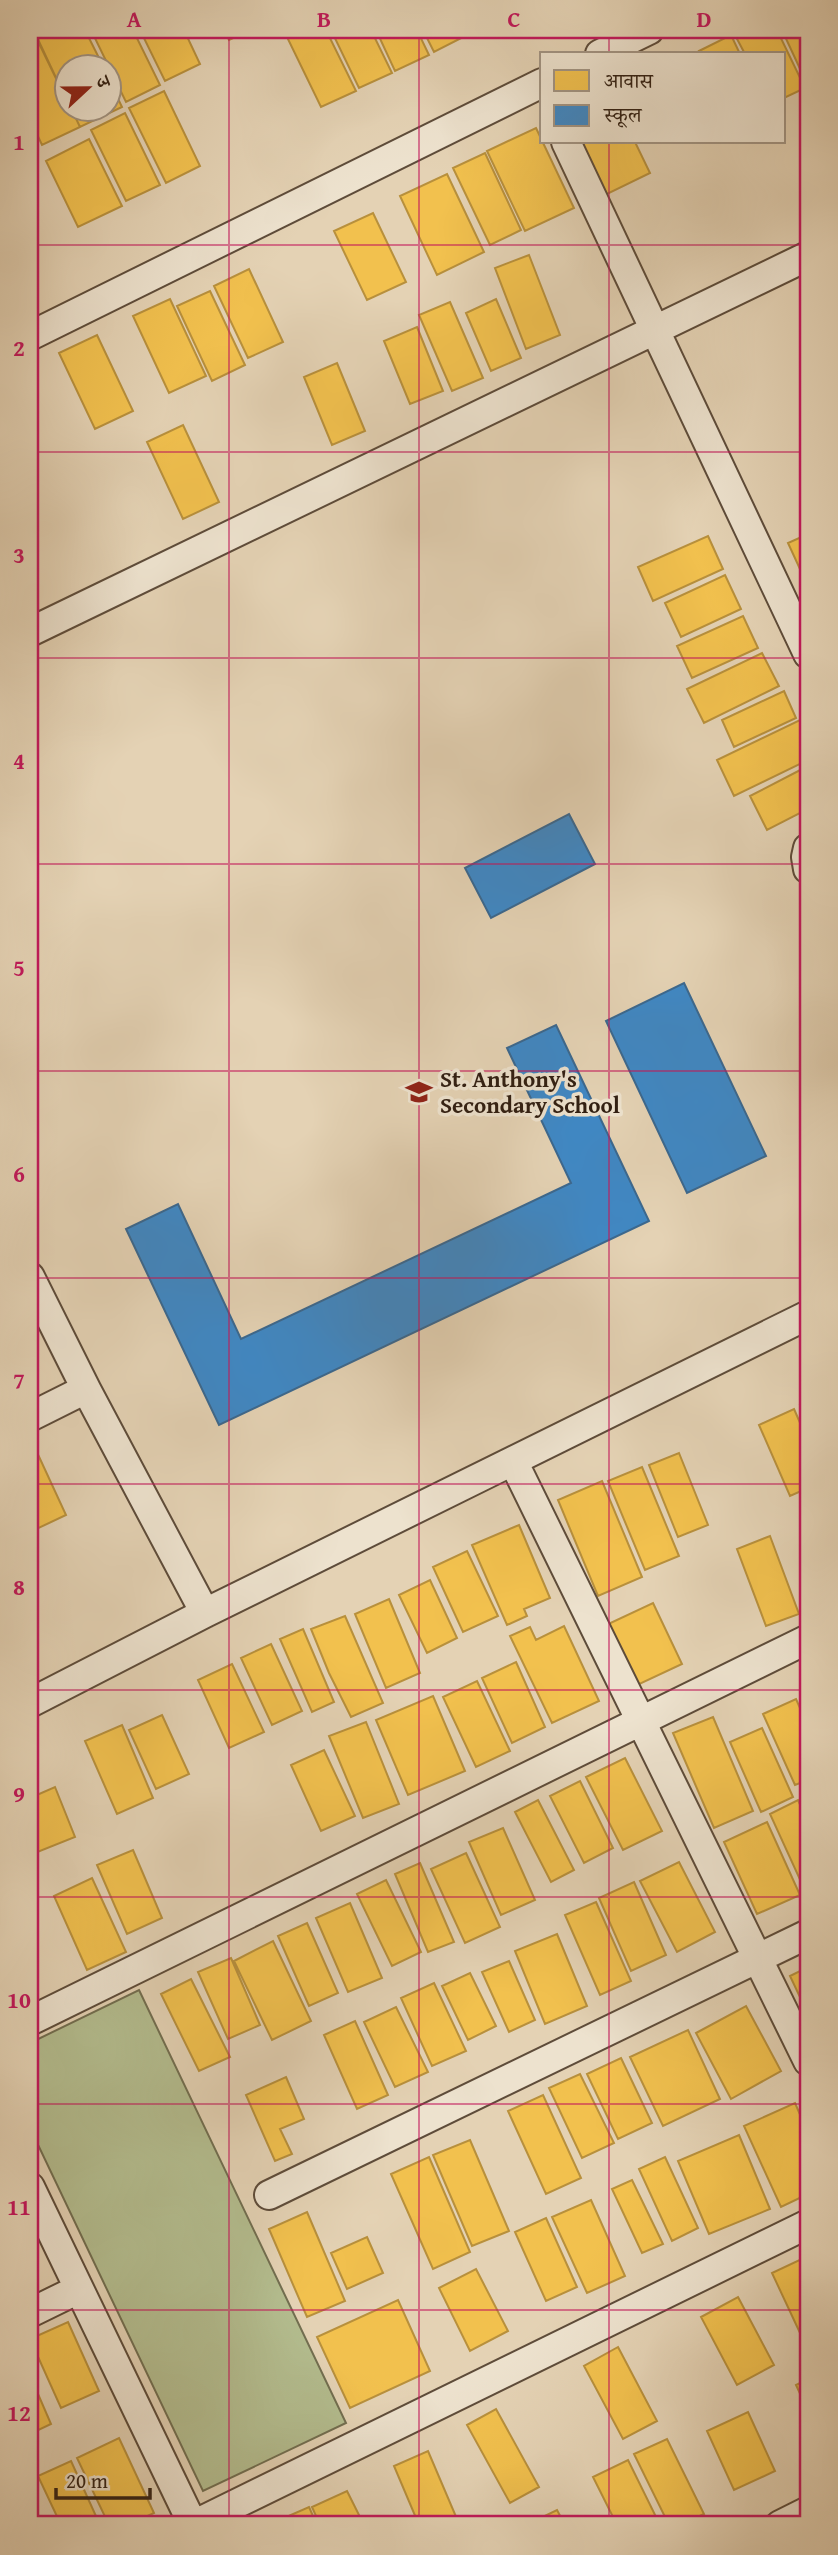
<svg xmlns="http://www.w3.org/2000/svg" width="838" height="2555" font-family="'Gentium Book Plus','Noto Serif Devanagari',serif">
<rect width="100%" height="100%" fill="#e4d2b4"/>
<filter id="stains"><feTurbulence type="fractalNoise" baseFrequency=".00286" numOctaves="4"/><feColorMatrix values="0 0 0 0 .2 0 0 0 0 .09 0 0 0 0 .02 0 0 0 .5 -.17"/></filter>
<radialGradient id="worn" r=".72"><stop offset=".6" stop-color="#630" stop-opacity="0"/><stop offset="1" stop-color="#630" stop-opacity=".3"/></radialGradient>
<path fill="#b3bc8e" stroke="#726e50" stroke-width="2" d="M139,1990L346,2423L203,2491L30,2128V2043Z"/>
<path fill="#f2c14e" stroke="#b8903c" stroke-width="2" d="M36,30H85L103,66H66V99L33,31Z
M91,30H133L160,85L126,102Z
M140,30H184L200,64L165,81Z
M224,30H251L229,40Z
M297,30H326L356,91L321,107L286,35Z
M331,30H371L392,73L359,88Z
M376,30H417L429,55L395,71Z
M423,30H469L471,33L434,52Z
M752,30H777L805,88L784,98V54H745L736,37Z
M782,30H808V86Z
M35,33L66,99V108H71L80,127L42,145L30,119V36Z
M731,35L740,54H701L699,51Z
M108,78L122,107L80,127L71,108H108Z
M164,91L200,166L166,183L129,108Z
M125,113L160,185L126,201L91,130Z
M536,128L574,208L525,231L487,151Z
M89,139L122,206L78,227L46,161Z
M580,142H635L650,173L605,195Z
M485,153L521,230L490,245L453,168Z
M447,174L484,252L437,275L400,196Z
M373,213L406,282L367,300L334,231Z
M529,255L560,335L526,349L495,268Z
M249,269L283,342L248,358L214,286Z
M210,291L245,365L212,381L177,306Z
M170,299L206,376L169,393L133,316Z
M496,299L521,358L491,371L466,313Z
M450,302L483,378L452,391L419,315Z
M417,327L443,391L410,404L384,341Z
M97,335L133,411L95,429L59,353Z
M337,363L365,431L332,445L304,377Z
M183,425L219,502L183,519L147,442Z
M808,534V579L805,580L788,543Z
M708,536L723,569L653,601L638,567Z
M725,575L741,609L681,637L665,603Z
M743,616L758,648L692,678L677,646Z
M762,653L779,686L704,723L687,689Z
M784,691L796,718L734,747L722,720Z
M800,720L808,738V760L734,796L717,760Z
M808,766V809L767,830L750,796Z
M808,1402V1426L800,1405Z
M794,1409L808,1441V1488L790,1496L759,1425Z
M35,1448L66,1515L30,1532V1450Z
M679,1453L708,1525L678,1537L649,1465Z
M642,1467L679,1556L645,1570L608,1481Z
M602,1481L642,1577L598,1596L558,1500Z
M519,1525L550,1598L524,1609L527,1616L507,1625L472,1545Z
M770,1536L799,1614L766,1626L737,1549Z
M467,1551L498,1616L463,1632L433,1567Z
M430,1580L457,1638L427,1653L399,1595Z
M389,1599L420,1673L386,1688L355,1614Z
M653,1603L682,1664L633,1687L604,1626Z
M345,1616L383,1703L351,1717L329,1673L311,1629Z
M564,1626L599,1701L552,1723L510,1636L530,1627L536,1640Z
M303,1629L334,1702L312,1712L280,1639Z
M271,1644L302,1711L272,1725L241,1658Z
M516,1662L545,1727L512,1743L482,1678Z
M232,1664L264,1732L229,1748L198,1680Z
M477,1681L510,1751L476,1767L443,1697Z
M433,1696L465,1771L408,1795L376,1720Z
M796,1699L808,1726V1780L795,1785L763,1714Z
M162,1715L189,1774L156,1789L129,1730Z
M713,1717L753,1811L714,1828L673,1733Z
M366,1722L399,1804L363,1818L329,1736Z
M122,1725L153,1798L117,1814L85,1741Z
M762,1728L793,1797L761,1812L730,1742Z
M324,1750L355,1816L321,1831L291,1765Z
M625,1758L662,1831L623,1850L586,1777Z
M580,1781L613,1848L584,1863L550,1796Z
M55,1787L75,1837L35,1853L30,1840V1798Z
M538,1800L574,1870L551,1882L515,1812Z
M798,1800L808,1823V1881L802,1884L770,1814Z
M767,1822L800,1895L757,1914L724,1842Z
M503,1828L535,1900L501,1915L469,1842Z
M133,1850L162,1918L127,1934L97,1865Z
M466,1853L500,1927L465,1943L431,1869Z
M679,1862L715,1932L677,1952L640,1881Z
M420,1863L454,1942L428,1952L395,1874Z
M92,1878L126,1952L87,1970L54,1896Z
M386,1880L421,1952L392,1966L357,1894Z
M634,1882L666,1955L631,1971L599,1898Z
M596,1902L631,1981L600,1995L565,1915Z
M350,1903L382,1978L348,1992L316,1918Z
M307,1923L338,1993L309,2006L278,1936Z
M557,1934L587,2006L545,2024L515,1951Z
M273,1941L311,2021L272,2040L234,1961Z
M231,1958L260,2025L228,2039L198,1972Z
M509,1961L535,2020L509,2032L482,1972Z
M808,1967V2014L790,1976Z
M470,1973L496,2026L468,2040L442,1986Z
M191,1979L230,2057L199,2071L161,1994Z
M434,1983L466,2051L432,2066L401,1998Z
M746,2006L781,2071L731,2099L696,2033Z
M396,2007L428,2072L395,2087L364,2022Z
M355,2021L388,2095L357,2109L324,2035Z
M688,2030L720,2099L663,2126L630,2057Z
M621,2058L652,2123L618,2139L587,2074Z
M580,2074L614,2143L582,2158L549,2088Z
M286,2077L304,2119L280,2129L292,2154L275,2161L246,2095Z
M543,2095L581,2178L546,2194L508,2111Z
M795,2103L808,2133V2194L781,2207L744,2126Z
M739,2135L770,2209L709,2234L678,2161Z
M470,2140L509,2231L472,2246L433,2155Z
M429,2157L470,2252L433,2269L391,2174Z
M665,2157L698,2228L672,2241L639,2169Z
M632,2180L663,2244L642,2253L612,2189Z
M591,2200L625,2276L587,2293L552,2217Z
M307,2212L345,2301L307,2317L269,2229Z
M546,2218L577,2287L546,2301L515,2232Z
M367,2237L383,2273L347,2289L331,2253Z
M808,2256V2350L772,2273Z
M476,2269L508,2331L470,2351L439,2288Z
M738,2297L774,2365L737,2385L701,2317Z
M398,2300L430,2371L350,2408L317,2337Z
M68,2322L99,2391L61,2408L30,2339Z
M618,2347L657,2421L623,2439L584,2366Z
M808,2379V2411L796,2385Z
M35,2387L51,2424L30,2434V2390Z
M496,2409L539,2487L510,2503L467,2425Z
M748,2412L775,2471L734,2490L707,2431Z
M119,2438L154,2513L128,2525H109L77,2458Z
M667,2439L704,2514L680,2525H669L634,2454Z
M428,2451L457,2519L443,2525H419L394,2466Z
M628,2460L660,2525H617L593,2477Z
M71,2461L100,2525H61L38,2476Z
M347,2491L364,2525H320L312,2507Z
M309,2507L317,2525H268Z
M557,2510L565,2525H526Z"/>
<path fill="#3f88c5" stroke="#3b688f" stroke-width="2" d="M569,814L595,864L491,918L465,868Z
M684,983L766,1156L687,1193L606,1021Z
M556,1025L649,1221L219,1425L126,1229L178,1204L241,1339L571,1183L507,1048Z"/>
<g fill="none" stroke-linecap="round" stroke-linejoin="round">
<g stroke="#5e4c3a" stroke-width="32">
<path id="street" d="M600,54L649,30
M566,142L808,654
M30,336L542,83
M30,632L808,256
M808,848L806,857L808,869
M30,1277L86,1389L205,1613
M30,1417L86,1389
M513,1461L808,2061
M30,1703L205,1613L808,1315
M30,2021L808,1639
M30,2187L193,2525
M269,2195L808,1934
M30,2313L79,2289
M193,2525L808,2224
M780,2525L808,2511"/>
</g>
<use href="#street" stroke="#ede2ce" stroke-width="28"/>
</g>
<path fill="none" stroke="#c2185b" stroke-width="2" stroke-opacity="0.55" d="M229,30V2525M419,30V2525M609,30V54M609,142V2525M30,245H808M30,452H808M30,658H808M30,864H808M30,1071H808M30,1278H808M30,1484H808M30,1690H808M30,1897H808M30,2104H808M30,2310H808"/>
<defs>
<g id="school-bare" transform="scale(2.1)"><path d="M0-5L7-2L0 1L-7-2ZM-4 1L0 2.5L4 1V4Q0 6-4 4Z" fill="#8f2418" stroke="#ede2ce" stroke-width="2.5" paint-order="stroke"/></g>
</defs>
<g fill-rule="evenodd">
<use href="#school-bare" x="419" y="1092"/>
</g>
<g text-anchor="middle" stroke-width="7" stroke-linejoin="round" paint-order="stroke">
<g font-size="23" font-weight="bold" fill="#311f12" stroke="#ede2ce" text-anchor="start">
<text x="440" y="1087">St. Anthony's<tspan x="440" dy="26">Secondary School</tspan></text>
</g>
</g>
<rect width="838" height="2555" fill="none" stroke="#e4d2b4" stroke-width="77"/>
<rect x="540" y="52" width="245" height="91" fill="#ede2ce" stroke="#a29483" stroke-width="2"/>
<rect x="554" y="70" width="35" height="21" fill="#f2c14e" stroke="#a29483" stroke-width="2"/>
<text x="604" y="88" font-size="21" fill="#311f12">आवास</text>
<rect x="554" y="105" width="35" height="21" fill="#3f88c5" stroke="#a29483" stroke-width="2"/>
<text x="604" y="122" font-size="21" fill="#311f12">स्कूल</text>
<g transform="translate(88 88) rotate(68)"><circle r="33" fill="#ede2ce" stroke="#a29483" stroke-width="2"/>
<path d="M0-5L12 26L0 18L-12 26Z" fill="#8f2418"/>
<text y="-10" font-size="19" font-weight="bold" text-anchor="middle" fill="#311f12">उ</text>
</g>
<path d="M56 2488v10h94v-10" fill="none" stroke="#311f12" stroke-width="3.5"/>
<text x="66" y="2488" font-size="21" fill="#311f12" stroke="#ede2ce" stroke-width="5" paint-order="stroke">20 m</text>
<rect x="38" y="38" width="762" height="2478" fill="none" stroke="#c2185b" stroke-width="2.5"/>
<g font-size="23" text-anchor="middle" font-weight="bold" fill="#c2185b">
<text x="134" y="27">A</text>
<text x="324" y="27">B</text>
<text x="514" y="27">C</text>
<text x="704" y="27">D</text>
<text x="19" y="150">1</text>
<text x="19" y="356">2</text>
<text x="19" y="563">3</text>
<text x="19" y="769">4</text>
<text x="19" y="976">5</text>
<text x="19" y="1182">6</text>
<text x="19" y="1389">7</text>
<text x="19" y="1595">8</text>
<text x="19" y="1802">9</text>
<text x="19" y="2008">10</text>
<text x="19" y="2215">11</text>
<text x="19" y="2421">12</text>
</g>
<rect width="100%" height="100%" filter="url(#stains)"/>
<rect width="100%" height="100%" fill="url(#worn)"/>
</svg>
